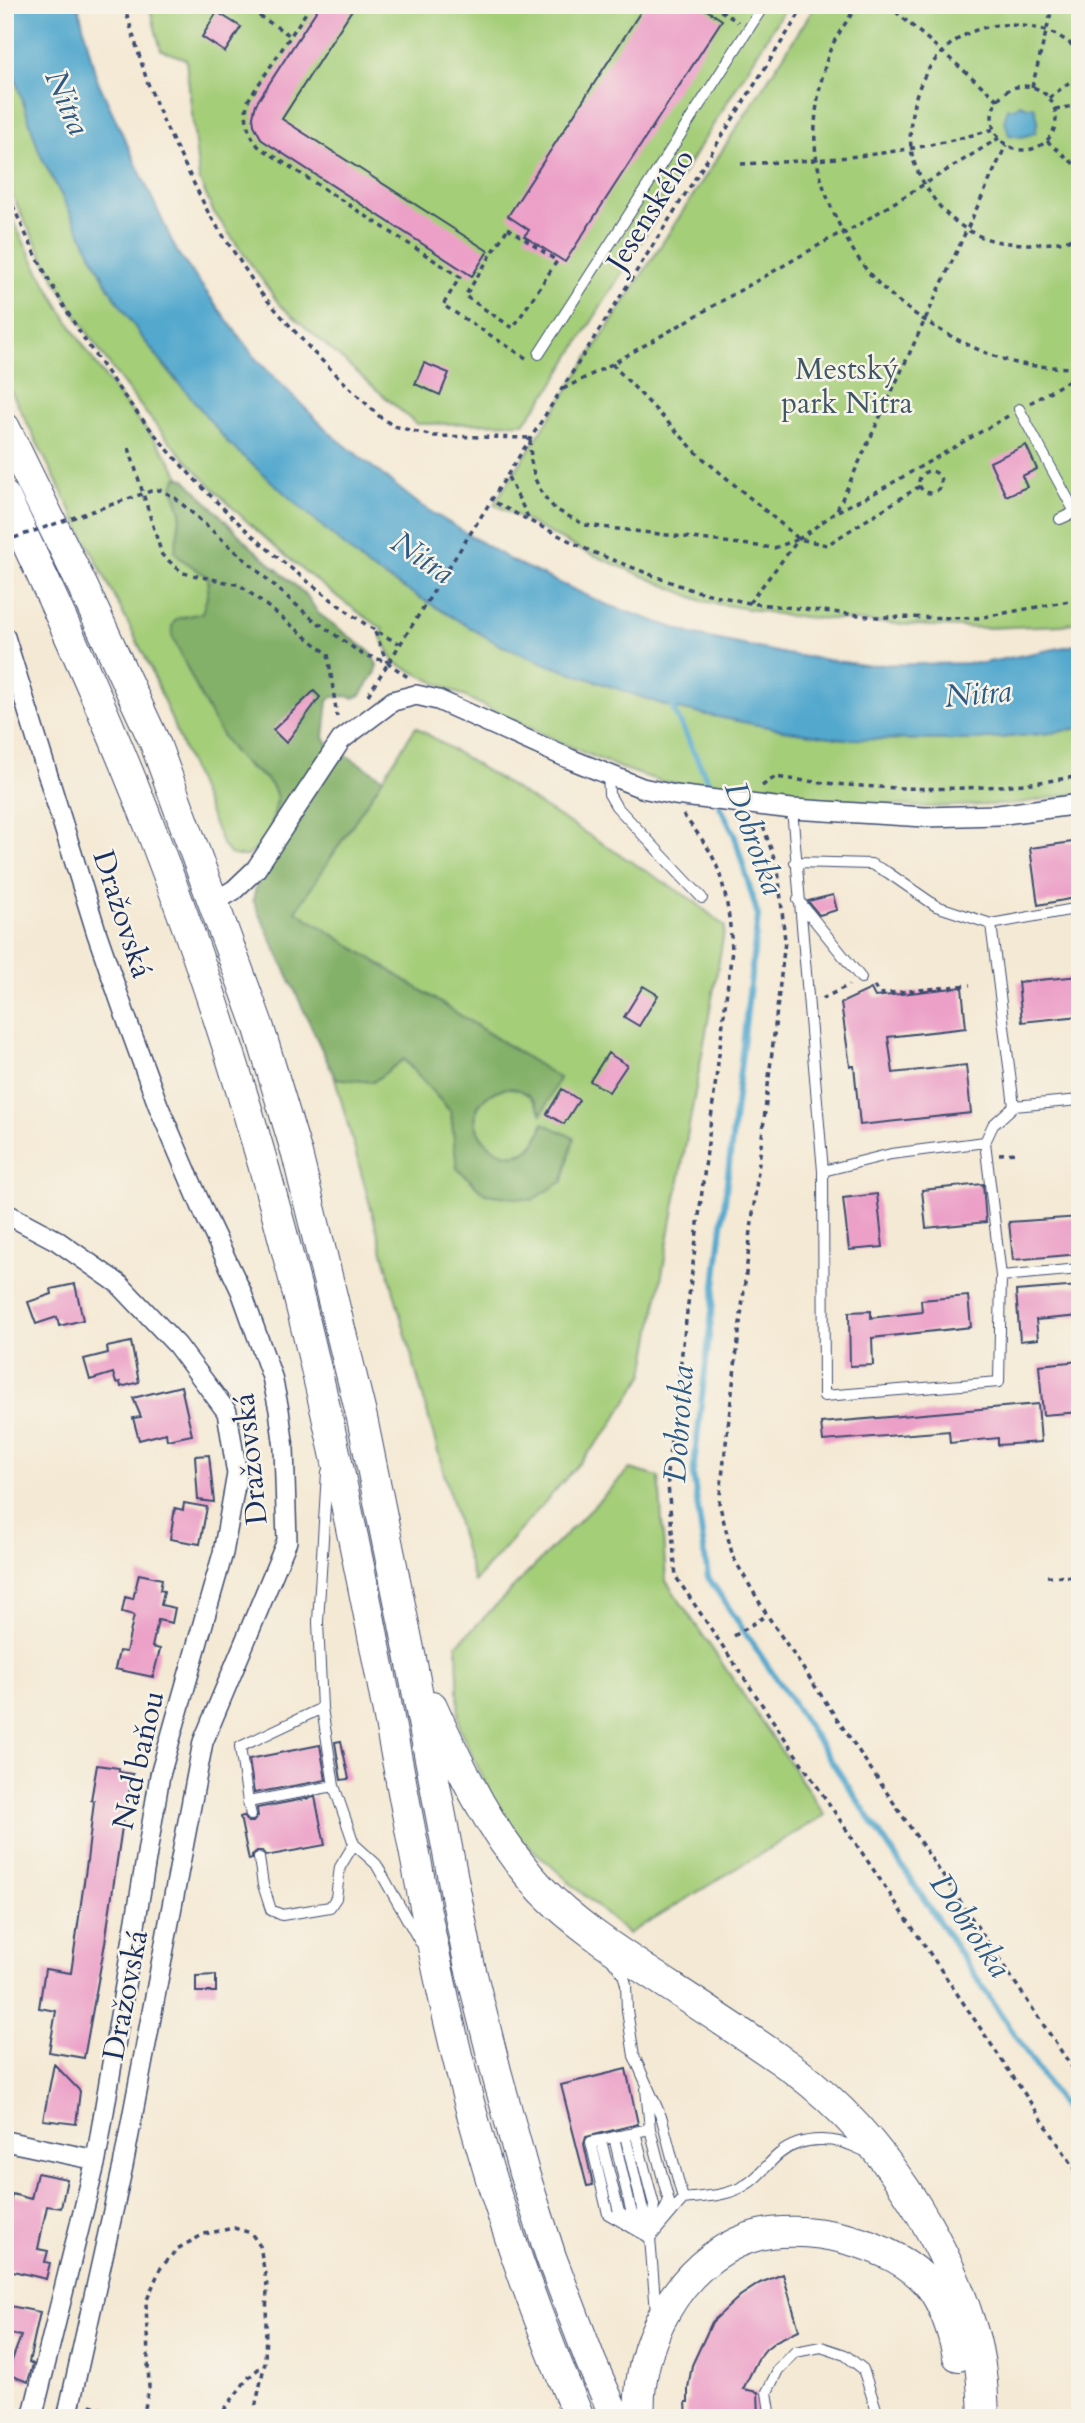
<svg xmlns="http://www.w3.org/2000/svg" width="1085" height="2423" font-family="Cardo,serif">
<rect width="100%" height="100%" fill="#f7f3e8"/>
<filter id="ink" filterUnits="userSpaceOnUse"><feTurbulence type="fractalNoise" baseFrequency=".0143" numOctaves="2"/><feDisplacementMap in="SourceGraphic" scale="14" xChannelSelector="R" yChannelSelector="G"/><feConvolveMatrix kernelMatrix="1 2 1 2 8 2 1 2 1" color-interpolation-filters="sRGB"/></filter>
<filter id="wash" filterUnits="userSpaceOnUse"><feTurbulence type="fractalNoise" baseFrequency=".00686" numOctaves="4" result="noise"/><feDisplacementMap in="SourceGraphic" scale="28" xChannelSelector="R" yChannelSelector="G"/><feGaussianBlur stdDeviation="1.57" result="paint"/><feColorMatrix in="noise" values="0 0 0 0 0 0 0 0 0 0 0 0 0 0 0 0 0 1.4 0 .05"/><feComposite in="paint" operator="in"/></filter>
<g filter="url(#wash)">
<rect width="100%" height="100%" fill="#f4e9d4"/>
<path fill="#a5ce79" stroke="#607e6c" stroke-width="2" d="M149,5H787L552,386L524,423L416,424L280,305L213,211L199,179L186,59L161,50Z
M816,5H1080V621L1063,625L986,628L911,625L789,616L702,601L579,549L494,504Z
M5,47L40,154L109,288L140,335L175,380L368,567L500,645L549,665L673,708L783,730L845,739L977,740L1051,733L1080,728V793L1015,804L926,807L809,800L717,786L663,782L618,767L557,741L395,663L381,637L383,629C241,534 119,404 40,251C32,234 7,191 5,174C4,161 5,145 5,132C5,103 5,75 5,47Z
M5,205C36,269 70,329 112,387C134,417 162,444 180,477L176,478L173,488L181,512L175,551L180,558L208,577V594L202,613L183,617L224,738L244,764L271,783L277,791V801L269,835L256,850L247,856H237L230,854L223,846L150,667L5,379Z
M416,727L694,901L725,927L644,1374L607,1432L474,1582L335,1078L373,1082L403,1059L451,1112L457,1168L532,1200L543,1123C526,1195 438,1124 494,1092C514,1081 533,1093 541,1113L559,1078L296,911Z
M630,1469L659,1477L666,1581L825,1815L628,1934L504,1824L459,1727L457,1645Z"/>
<path fill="#84b169" stroke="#507064" stroke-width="2" d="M176,477L185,479L248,544L307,596L318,613L370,652L377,665L376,672L361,695L354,698L346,696L332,697L328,701L324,737L329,745L383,778L296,911L559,1078L542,1114C533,1094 515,1081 494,1092C437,1123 527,1196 543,1123L574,1138L563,1181L532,1200L485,1194L457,1168L451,1112L404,1059L373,1082L335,1078L253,900L277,801C276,777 250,772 236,755C212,726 190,672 172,636V626L176,619L202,613L208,594V577L180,558L175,551L181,512L173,488Z"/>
<path fill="#52a8ce" stroke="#366c96" stroke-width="2" d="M5,5H78L96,77L177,252L256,359L331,434L420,505L510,560L605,604L695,635L786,654L864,665L983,663L1080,644V728L1051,733L977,740L845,739L783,730L673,708L549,665L500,645L368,567L229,444L140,335L109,288L40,154L5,47Z
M1020,104L1027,107L1034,106L1038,120L1035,133L1022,137L1009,135L1005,121L1007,108H1015Z"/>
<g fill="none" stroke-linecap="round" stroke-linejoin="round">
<path stroke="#52a8ce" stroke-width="6" d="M670,702L715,796
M720,806L734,834L758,916L693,1474L708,1577L1080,2132"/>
</g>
<g id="blocks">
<path fill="#eca0c8" d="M320,5H355L282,119L488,251L472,276L262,140L254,125L253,116L256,104Z
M645,5H699L722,20L565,262L524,236L529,230L508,216Z
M217,12L241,27L225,52L202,37Z
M424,363L449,373L440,395L415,384Z
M1026,445L1037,469L1022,476L1027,487L1006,496L990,462Z
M314,691L320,697L286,743L273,730Z
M1080,841V897L1038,905L1030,848Z
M833,895L837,910L819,915L808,901Z
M1080,976V1016L1022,1022L1018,982Z
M643,986L658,995L639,1026L624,1017Z
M962,987L966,1028L888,1037L893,1073L966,1065L971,1113L860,1125L854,1066H850L841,1003L871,989L875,997Z
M608,1053L627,1065L609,1092L590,1081Z
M562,1089L579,1100L564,1124L547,1114Z
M983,1184L986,1222L926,1228L922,1190Z
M877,1194L883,1247L849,1250L843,1198Z
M1080,1217V1254L1013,1260L1009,1222Z
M75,1284L83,1320L59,1326L57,1317L36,1324L28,1302L52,1294L51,1289Z
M1080,1286V1316L1036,1320L1038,1339L1020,1341L1016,1291Z
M968,1296L971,1327L872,1338L873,1365L850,1366L849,1312L871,1311V1318L922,1312L921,1300Z
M131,1342L139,1382L121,1387L120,1382L116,1383L113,1373L90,1380L84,1359L108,1353L107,1347Z
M1080,1361V1412L1043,1415L1039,1365Z
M181,1386L192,1435L167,1440L166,1433L139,1440L133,1418L141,1417L133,1398Z
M1038,1404L1041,1442L998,1445V1438L950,1443L949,1431L823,1441L821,1423Z
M209,1455L214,1502L198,1500L195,1456Z
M184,1503L207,1507L200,1544L170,1539L175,1508L183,1510Z
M139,1574L162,1579L160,1590L164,1591L161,1605L175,1608L172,1623L158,1620L152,1647L160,1649L153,1677L115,1669L119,1651L126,1652L134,1615L122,1612L125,1597L133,1599Z
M341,1741L349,1779L341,1780L335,1742Z
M320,1745L326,1780L254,1793L249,1759Z
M97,1765L119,1768V1772L133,1774L123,1820L105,1943L84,2058L49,2052L56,2011L39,2008L45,1969L71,1973L87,1861L94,1801L91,1800Z
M315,1797L325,1845L266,1856L262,1851H257L252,1855V1859L249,1860L240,1817L244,1816L248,1822H253L258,1816L257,1808Z
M216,1975V1992H196V1976Z
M54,2064L80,2091L76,2124L43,2120Z
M626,2069L638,2124L586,2137L584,2144L593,2185L587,2186L561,2085Z
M37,2173L67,2179L61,2208L47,2206L38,2249L48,2251L45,2262L50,2263L46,2279L5,2269V2229L12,2194L31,2199Z
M783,2274L799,2330L776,2341L766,2349L758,2359L743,2389L758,2392L759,2418H687L686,2402H688V2388L692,2365L712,2322L740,2296L760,2283Z
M10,2306L40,2312L29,2362L33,2364L28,2382L7,2374L21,2336L5,2333V2314L8,2315Z"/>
</g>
</g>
<g filter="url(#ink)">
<use href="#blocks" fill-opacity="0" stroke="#3c4b70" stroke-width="2"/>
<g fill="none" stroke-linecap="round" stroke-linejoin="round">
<g stroke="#3c4b70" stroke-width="12">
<path id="lane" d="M539,354L764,5
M1019,409L1075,512
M1060,519L1080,510
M608,774L609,794L616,806L702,898
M792,809L823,1171L891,1154L985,1142L1001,1276L999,1382L824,1396L823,1171
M795,862L871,864L887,872L936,906L991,924L1014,1106L993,1125L985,1142
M798,900L861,978
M991,924L1080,908
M1014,1106L1080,1100
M1001,1276L1080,1269
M327,1472L318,1622L322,1708L334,1786L354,1844L376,1864L420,1942
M248,1802L240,1747L322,1708
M251,1815L248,1802L334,1786
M259,1858L263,1885L271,1910L282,1915L330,1907L336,1898L340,1867L354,1844
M613,1961L623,1974L626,1984L627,2010L634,2056L662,2119L683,2199L650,2238L656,2312
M646,2089L650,2129L669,2202L658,2222
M630,2134L625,2135L648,2231
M625,2135L614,2137L631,2210L648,2235
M614,2137L601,2140L619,2212L631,2222
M601,2140L591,2142L608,2214L650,2238
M683,2199C705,2196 727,2197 747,2184C759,2177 768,2163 779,2154C802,2135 837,2137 862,2150
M650,2238L654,2205L635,2132L650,2129
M771,2418L767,2392L778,2370L795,2352L821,2347L845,2355L863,2369L879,2418"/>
</g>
<g stroke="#3c4b70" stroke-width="22">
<path id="street" d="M5,637L97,934L129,1026L158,1105L206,1217L241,1291L272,1377L279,1410L284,1448L287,1541L203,1742L123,2166L67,2418
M214,902L234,890L256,869L341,740L393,701L416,695L438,700L570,759L642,788L675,795L792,809L925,817L998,815L1080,804
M5,1213L56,1240L119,1284L177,1345L227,1412L237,1474L223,1553L160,1775L96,2160L32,2418
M5,2141L96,2160"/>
</g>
<g stroke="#3c4b70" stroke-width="32">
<path id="primary" d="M5,428L83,587L155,743L258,1025L297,1154L362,1418L412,1664L469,1963L496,2071L524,2173L551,2257L591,2362L616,2418
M5,497C59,610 110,723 155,840C229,1032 286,1230 330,1430C357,1552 381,1674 404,1797C426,1913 447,2029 480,2142C507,2236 541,2328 579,2418
M432,1706C462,1772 492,1837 543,1891C573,1922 611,1947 647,1971C691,2000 736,2029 779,2059C870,2121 940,2224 972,2329C981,2358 983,2388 984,2418
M640,2418C635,2346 678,2262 749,2238C800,2220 897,2242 931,2287C945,2306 953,2333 958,2356"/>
</g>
<path stroke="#3c4b70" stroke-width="3.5" stroke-dasharray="5 5" stroke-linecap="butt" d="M124,5L147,81L165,125L209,214L260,292L314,353L380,417L394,426L433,436L530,438
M242,5L291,36
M311,5L247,102C245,120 247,131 258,146L460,277L443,305L526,358
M712,5L738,22
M857,5C848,21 833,39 828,56C818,88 811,128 817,161C823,198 852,258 879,284C911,316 962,346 1006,360C1028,368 1056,366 1080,369
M888,5L998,100
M1080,52C1062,35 1047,29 1023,26C951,15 904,80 911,147C912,164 923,183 932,196C947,219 973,238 1001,242C1022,245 1062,246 1080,235
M992 118a32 32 0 1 1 64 0a32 32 0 1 1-64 0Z
M1032,87L1053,5
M1049,98L1080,74
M1055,109L1080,105
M1047,141L1080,169
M741,164C831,160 907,155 994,129
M5,187C69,345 180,485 315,587C343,608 368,629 399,643
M508,228L557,261L513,328L465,296Z
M612,364L699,455L799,539
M563,389L612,364L842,232L845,233L999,138
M1030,403L1080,374
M530,440L531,461L535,479L543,495L555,509L585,525L774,548L799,539L827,545L920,486
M129,448L162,555L183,573L240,585L328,654L337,717
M919 482a11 11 0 1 1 22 0a11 11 0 1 1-22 0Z
M508,477L530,521L590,551L662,579L692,590L749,603L877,617L978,618L1080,599
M496,503L528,520
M838,511L880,490L1008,416
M749,603L799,539L836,512L1006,145
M310,617L362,654L387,662L409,678
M375,632L387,662
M368,695L805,5
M762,786L775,777C877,791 978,794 1080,776
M683,815C691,825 700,836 707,847C725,874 730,918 732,950L667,1473L676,1577L1080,2176
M763,826L778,869L785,941L719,1503L733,1557L767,1615L1080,2079
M874,986L879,994L970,985
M822,999L849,985
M999,1154L1018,1153
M1047,1576L1080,1577
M734,1636L767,1615
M90,2405L131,2418
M143,2418L149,2388L146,2302L160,2269L177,2249L204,2234L234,2228L251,2233L260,2246L267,2286L265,2362L253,2418
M218,2418L248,2378L264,2364"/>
<use href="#lane" stroke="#fff" stroke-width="10"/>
<use href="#street" stroke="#fff" stroke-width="19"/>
<use href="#primary" stroke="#fff" stroke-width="30"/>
<path stroke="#3c4b70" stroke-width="3.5" stroke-dasharray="5 5" stroke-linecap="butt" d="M5,541L151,491L161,490L174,497L310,617"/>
</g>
</g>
<g text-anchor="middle" stroke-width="5" stroke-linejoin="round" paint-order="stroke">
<g font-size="30" fill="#1b2f5e" stroke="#f7f3e8">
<text transform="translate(650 210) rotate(-58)" y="10">Jesenského</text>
<text transform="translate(123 914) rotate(72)" y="10">Dražovská</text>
<text transform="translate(250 1459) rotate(-96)" y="10">Dražovská</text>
<text transform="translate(138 1760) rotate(-77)" y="10">Nad baňou</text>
<text transform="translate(125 1995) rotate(-79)" y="10">Dražovská</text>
</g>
<g font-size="30" fill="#3e5765" stroke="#f7f3e8">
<text x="847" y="379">Mestský<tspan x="847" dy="34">park Nitra</tspan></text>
</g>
<g font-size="32" font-style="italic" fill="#2e5985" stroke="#f7f3e8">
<text transform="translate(68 102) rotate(67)" y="11">Nitra</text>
<text transform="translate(423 557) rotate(34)" y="11">Nitra</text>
<text transform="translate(978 693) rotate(-5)" y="11">Nitra</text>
<text transform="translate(755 838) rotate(70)" y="11">Dobrotka</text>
<text transform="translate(678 1424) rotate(-86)" y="11">Dobrotka</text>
<text transform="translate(971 1925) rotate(56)" y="11">Dobrotka</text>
</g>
</g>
<rect width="1085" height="2423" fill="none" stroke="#f7f3e8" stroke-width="28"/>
</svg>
